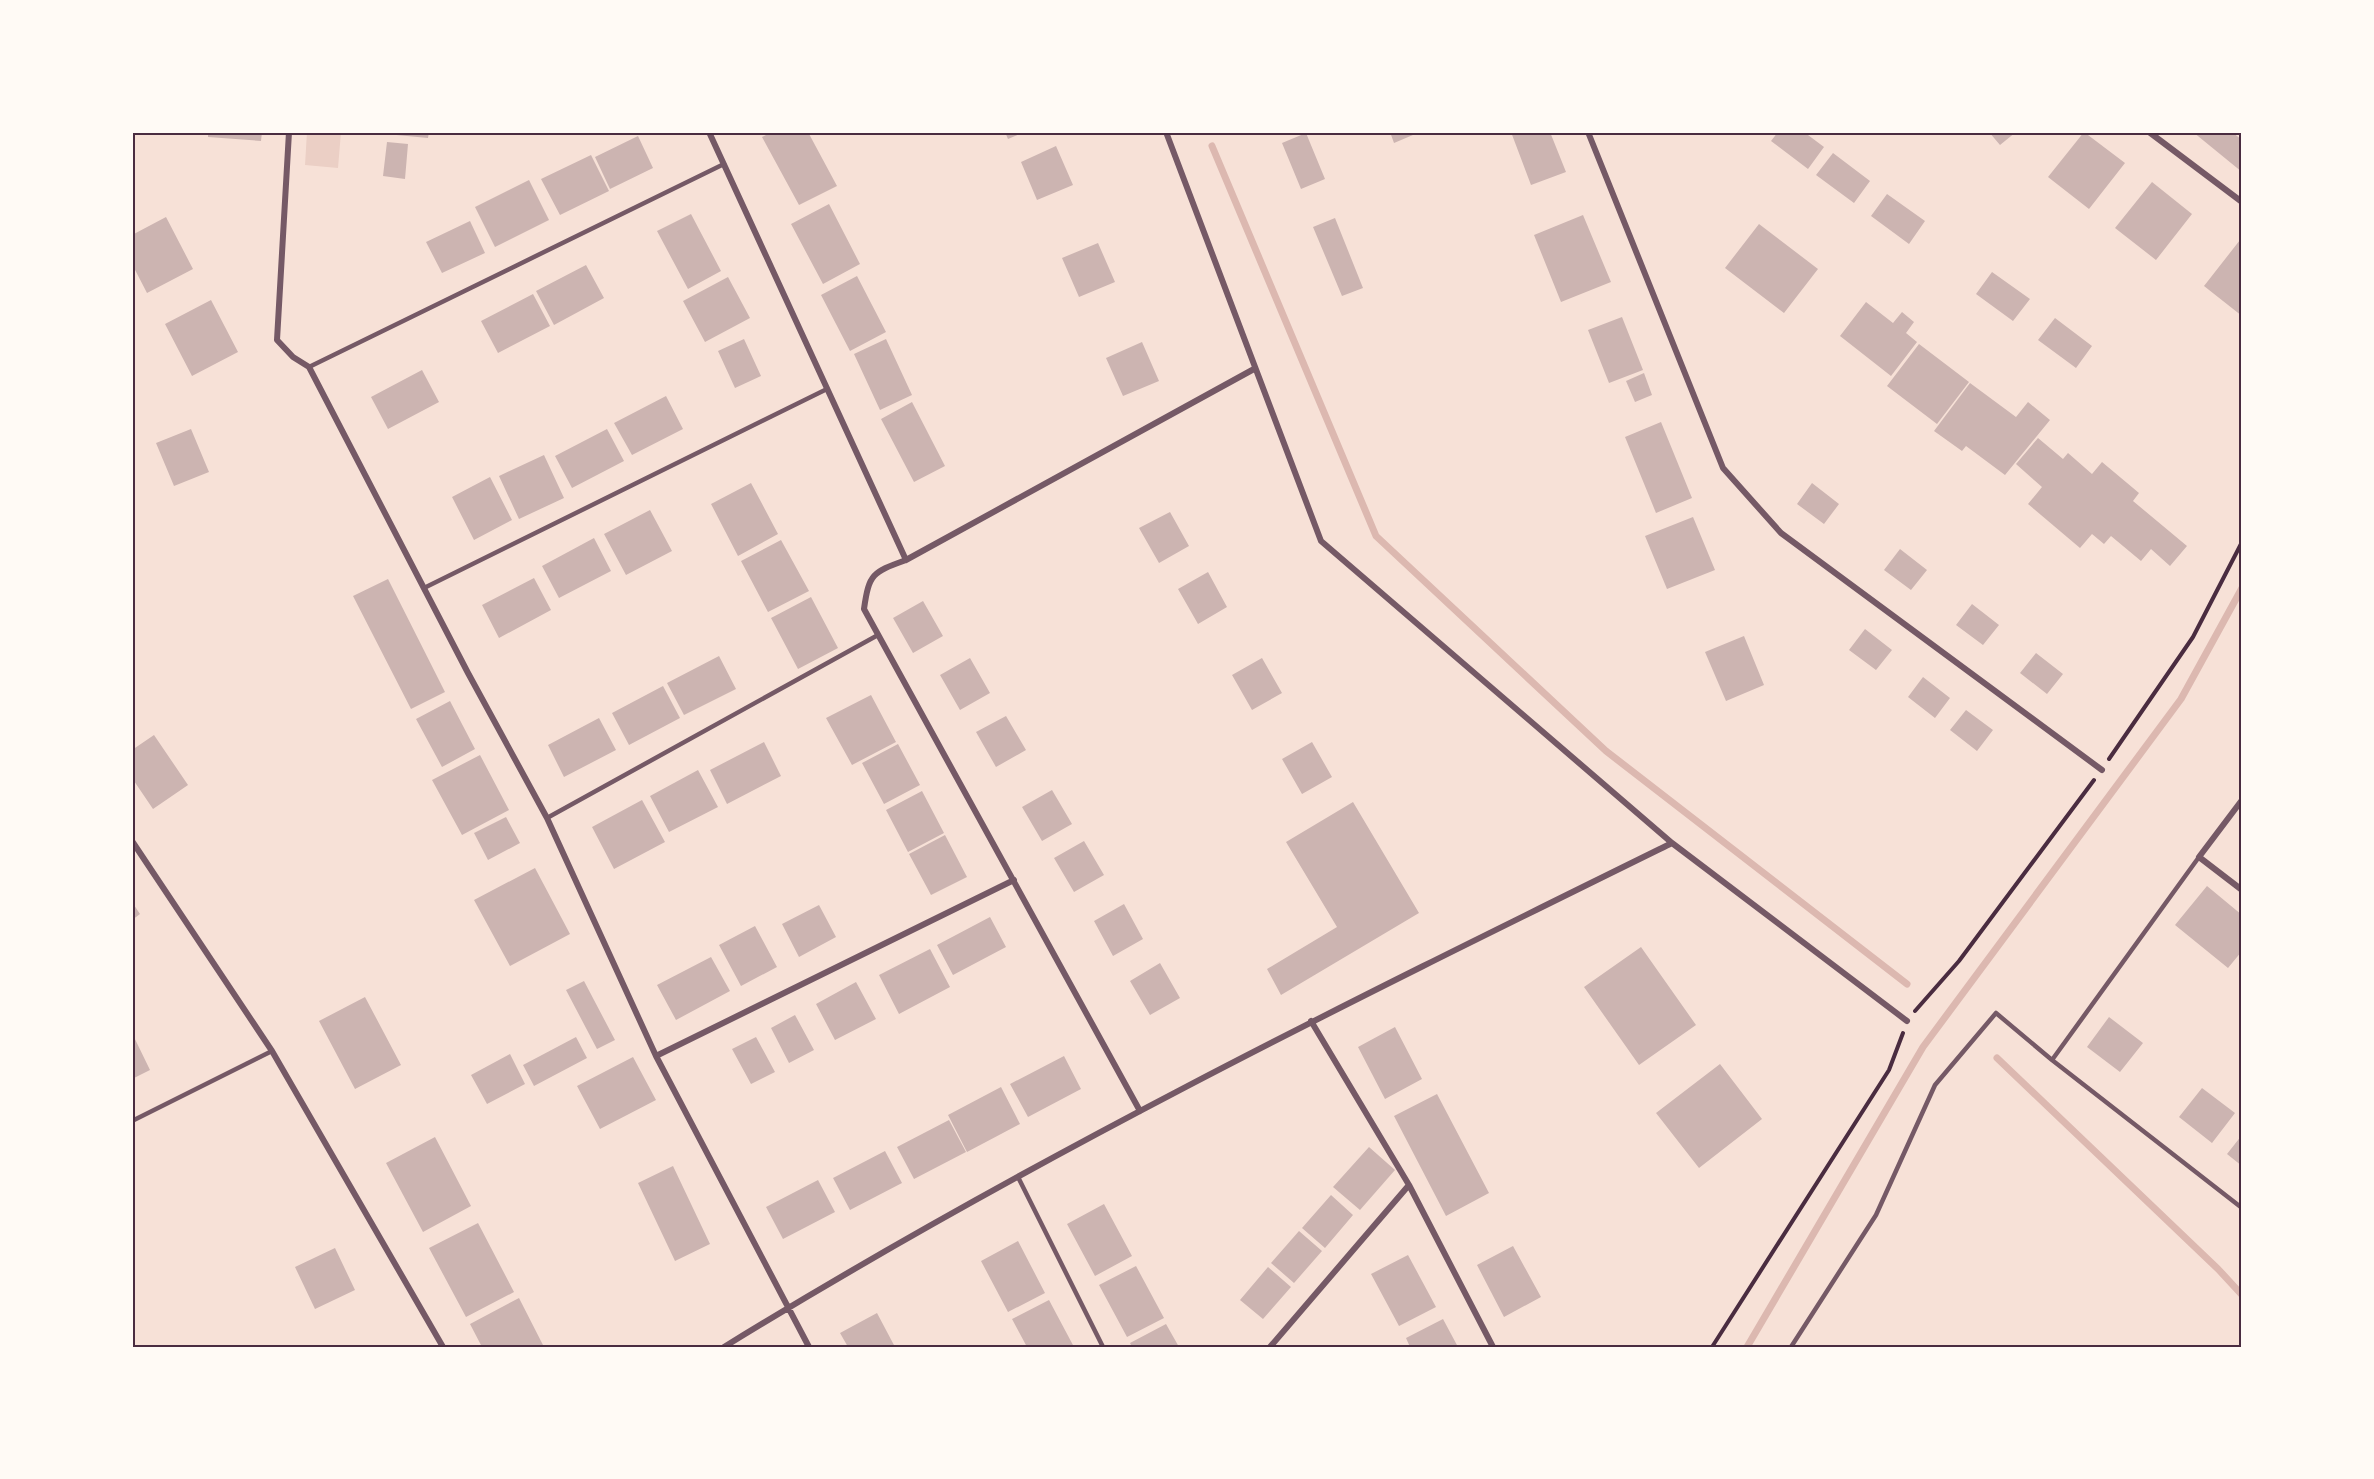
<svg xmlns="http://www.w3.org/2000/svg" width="2374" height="1479" font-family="Mulish,sans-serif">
<rect width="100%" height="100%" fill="#f7e1d7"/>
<path fill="#ebcfc5" d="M307,132H341L338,168L305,165Z"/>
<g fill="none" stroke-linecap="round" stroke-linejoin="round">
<path stroke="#dcb8b0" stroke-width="7" d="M1212,146L1376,536L1606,751L1907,984
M1997,1058L2218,1269L2242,1295
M1747,1347L1923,1047L2181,699L2242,588"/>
</g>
<path fill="#ccb4b1" d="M208,132H262L261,141L208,137Z
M386,132H429L428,138L386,134Z
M772,132H808L837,186L799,205L762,137Z
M1005,132H1024L1008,139Z
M1390,132H1420L1394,143Z
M1511,132H1550L1566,172L1531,185Z
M1778,132H1804L1824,147L1808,169L1771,141Z
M1989,132H2016L2000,145Z
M2084,132L2125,163L2089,209L2048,177Z
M2193,132H2232L2242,140V172Z
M1306,133L1325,179L1301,189L1282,143Z
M638,136L653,168L610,189L595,157Z
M387,142L408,144L405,179L383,176Z
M1056,146L1073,185L1037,200L1021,162Z
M1833,153L1870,181L1854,203L1816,175Z
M591,155L609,191L560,215L541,179Z
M529,180L549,220L495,247L475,207Z
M2152,182L2192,214L2156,260L2115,228Z
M1887,194L1925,221L1909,244L1871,216Z
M829,204L860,264L823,284L791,224Z
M691,214L721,271L688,289L657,231Z
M1583,215L1611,282L1561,302L1534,235Z
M166,217L193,269L147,293L132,264V235Z
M1335,218L1363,288L1342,296L1313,227Z
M470,221L485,253L442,273L426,242Z
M1759,224L1818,269L1784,313L1725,268Z
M2240,240L2242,241V316L2204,286Z
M1098,243L1115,282L1079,297L1062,258Z
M586,265L604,298L554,325L536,291Z
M1992,272L2030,299L2013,321L1976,294Z
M857,276L886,332L850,351L821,295Z
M728,277L750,318L705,342L683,301Z
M533,294L550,326L498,353L481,321Z
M211,300L238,352L192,376L165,324Z
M1866,302L1893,323L1902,312L1914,322L1906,333L1917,342L1891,376L1840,336Z
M1622,317L1643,370L1609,383L1588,330Z
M2055,318L2092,346L2076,368L2038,340Z
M744,339L761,376L735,388L718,351Z
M886,339L912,395L880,410L854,354Z
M1142,342L1159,381L1123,396L1106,358Z
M1919,344L1969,382L1937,424L1887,386Z
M422,370L439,402L388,429L371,397Z
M1644,373L1652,395L1635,402L1626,381Z
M1970,383L2016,417L2028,402L2050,420L2005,475L1966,446L1962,451L1934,431Z
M666,396L683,429L632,455L614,423Z
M912,402L945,466L914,482L881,419Z
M1661,422L1692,498L1656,513L1625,437Z
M191,429L209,472L174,486L156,443Z
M607,429L624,461L572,488L555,456Z
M2038,438L2063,459L2068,453L2092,474L2102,462L2139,493L2133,501L2187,546L2170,566L2151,549L2141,561L2111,536L2104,544L2092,534L2080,548L2028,504L2042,487L2016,464Z
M544,455L564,498L519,519L499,476Z
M490,477L512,520L474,540L452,497Z
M751,483L778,534L738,556L711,504Z
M1812,483L1839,504L1824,524L1797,504Z
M650,510L672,551L626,575L604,534Z
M1170,512L1189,546L1159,563L1139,528Z
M1693,517L1715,570L1667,589L1645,536Z
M594,538L611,571L559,598L542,566Z
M781,540L809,591L768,612L741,561Z
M1900,549L1927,570L1911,590L1884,570Z
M1208,572L1227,607L1198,624L1178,589Z
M534,578L551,610L499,638L482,605Z
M388,579L445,692L411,709L353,596Z
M811,597L838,648L798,669L771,618Z
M923,601L943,636L913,653L893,618Z
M1972,604L1999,625L1983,645L1956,625Z
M1865,629L1892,650L1876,670L1849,650Z
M1744,636L1764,685L1726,701L1705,652Z
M2036,653L2063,674L2047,694L2020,673Z
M719,656L736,689L684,715L667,683Z
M970,658L990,693L960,710L940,675Z
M1262,658L1282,693L1252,710L1232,675Z
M1923,677L1950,698L1935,718L1908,697Z
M663,686L680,718L629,745L612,713Z
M871,695L896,742L852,765L826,718Z
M450,701L475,749L442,767L416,719Z
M1966,710L1993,730L1977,751L1950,730Z
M1006,716L1026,750L996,767L976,732Z
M599,718L616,750L564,777L548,745Z
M154,735L188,785L153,809L132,778V750Z
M764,742L781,776L727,804L710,770Z
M1312,742L1332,777L1302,794L1282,759Z
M898,744L920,785L884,804L862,763Z
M480,755L509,810L462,835L432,780Z
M698,770L718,807L669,832L650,796Z
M1052,790L1072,824L1042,841L1022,807Z
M922,791L944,833L908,852L886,810Z
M642,800L665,842L614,869L592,827Z
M1353,802L1419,913L1281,995L1267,969L1337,927L1286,842Z
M506,817L520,843L488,860L474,833Z
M945,835L967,877L931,895L909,854Z
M1084,841L1104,875L1074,892L1054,858Z
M535,868L570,934L510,966L474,900Z
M2207,886L2242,915V951L2228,968L2175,925Z
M132,902L140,914L132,920Z
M1124,904L1143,939L1113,956L1094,921Z
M819,905L836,937L799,957L782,924Z
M990,917L1006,947L953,975L937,945Z
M755,926L777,967L741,986L719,945Z
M1641,947L1696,1025L1639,1065L1584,987Z
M930,949L950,987L899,1014L879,975Z
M711,957L730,991L676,1020L657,985Z
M1160,963L1180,998L1150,1015L1130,981Z
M584,981L615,1040L597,1049L566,990Z
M856,982L876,1019L835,1040L816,1004Z
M365,997L401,1065L355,1089L319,1021Z
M795,1015L814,1050L789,1063L771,1028Z
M2109,1017L2143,1043L2120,1072L2087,1047Z
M1395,1027L1422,1079L1385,1099L1358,1047Z
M132,1033L150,1070L132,1079Z
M576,1037L587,1058L534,1086L523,1065Z
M756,1037L775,1072L751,1084L732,1049Z
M510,1054L525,1084L487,1104L471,1075Z
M1064,1056L1081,1089L1028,1117L1010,1084Z
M633,1057L656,1100L600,1129L577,1086Z
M1720,1064L1762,1119L1699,1168L1656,1113Z
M1001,1087L1020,1124L967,1152L948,1115Z
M2202,1088L2235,1113L2212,1143L2179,1117Z
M1437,1094L1489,1193L1446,1216L1394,1116Z
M949,1120L966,1152L914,1179L897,1147Z
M2242,1135V1166L2227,1154Z
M435,1137L471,1206L423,1232L386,1163Z
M1369,1147L1395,1170L1360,1210L1333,1187Z
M885,1151L902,1183L850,1210L833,1178Z
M673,1166L710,1244L675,1261L638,1183Z
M818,1180L835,1212L783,1239L766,1207Z
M1331,1195L1353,1215L1325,1248L1302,1228Z
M1104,1204L1132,1256L1095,1276L1067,1224Z
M478,1223L514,1292L466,1317L429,1248Z
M1299,1231L1322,1251L1294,1283L1271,1263Z
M1018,1241L1045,1293L1008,1312L981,1261Z
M1513,1246L1541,1297L1504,1317L1477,1265Z
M335,1248L355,1290L315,1309L295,1267Z
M1408,1255L1436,1307L1399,1326L1371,1274Z
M1136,1266L1164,1318L1127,1337L1099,1285Z
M1268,1267L1291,1287L1263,1319L1240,1300Z
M519,1298L544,1347H482L470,1324Z
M1049,1300L1074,1347H1027L1012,1319Z
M877,1313L895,1347H848L840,1333Z
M1443,1319L1458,1347H1410L1406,1338Z
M1166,1324L1179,1347H1132L1130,1343Z"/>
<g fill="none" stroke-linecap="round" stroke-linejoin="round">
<path stroke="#4a2c40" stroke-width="4" d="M2109,759L2193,637L2242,542
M1915,1011L1959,961L2094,780
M1712,1347L1889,1070L1903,1033"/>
<path stroke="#755966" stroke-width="4.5" d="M309,367L724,164
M424,588L827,389
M547,818L878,635
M2199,857L2052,1060L2242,1208
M132,1121L272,1051
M1018,1177L1103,1347
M1791,1347L1876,1215L1935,1085L1996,1013L2052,1060"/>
<path stroke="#755966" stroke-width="6" d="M289,132L277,340L293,357L309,367L468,673L547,818L656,1056L809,1347
M709,132L906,560C873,572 869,573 864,609L1140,1111
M1166,132L1321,541L1672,843L1907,1021
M1588,132L1723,468L1781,533L2102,770
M2149,132L2242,202
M906,560L1254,369
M2242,800L2199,857L2242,890
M132,841L272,1051L443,1347
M1311,1021L1409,1185L1493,1347
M656,1056L1014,880
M724,1347C1029,1159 1351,1001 1672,843
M1270,1347L1409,1185"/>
</g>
<rect width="2374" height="1479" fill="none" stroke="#fffaf5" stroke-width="267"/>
<rect x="134" y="134" width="2106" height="1212" fill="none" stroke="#4a2c40" stroke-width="2"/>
</svg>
